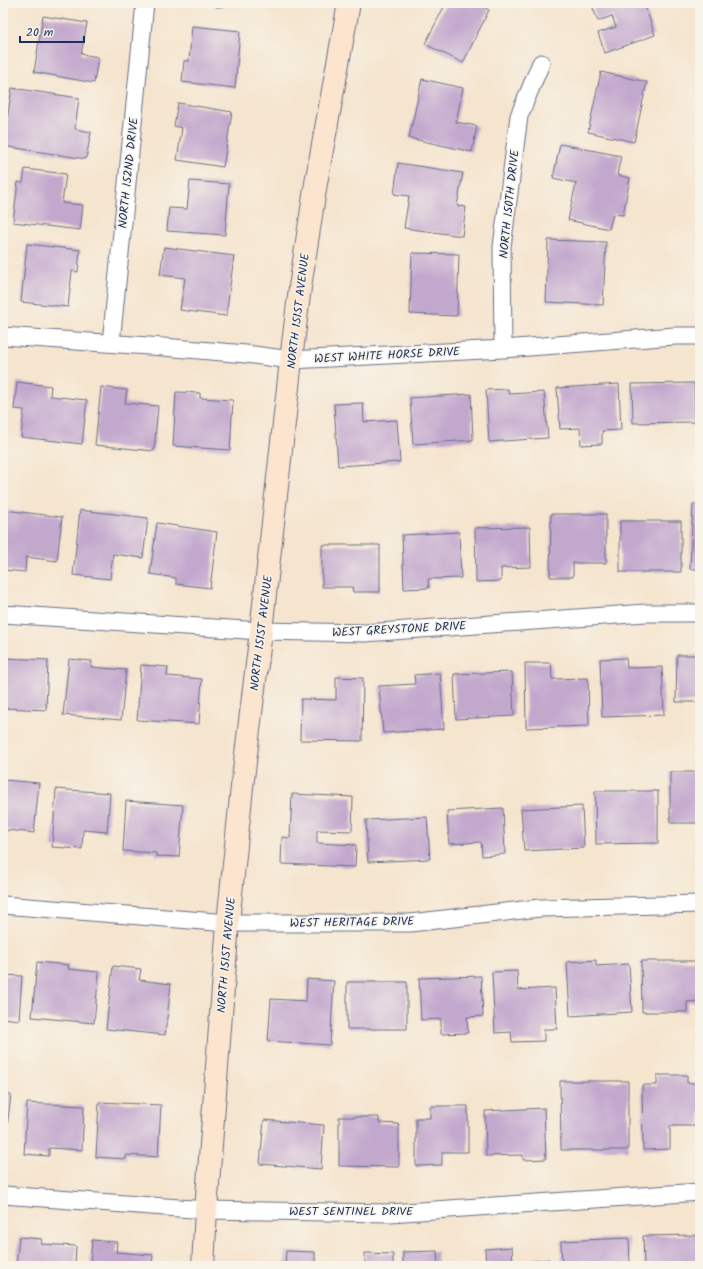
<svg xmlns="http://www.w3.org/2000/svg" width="703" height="1269" font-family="Kalam,sans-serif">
<rect width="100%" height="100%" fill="#f7f3e8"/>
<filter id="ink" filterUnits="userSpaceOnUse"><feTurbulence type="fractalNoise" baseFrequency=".025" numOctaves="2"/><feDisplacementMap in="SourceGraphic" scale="8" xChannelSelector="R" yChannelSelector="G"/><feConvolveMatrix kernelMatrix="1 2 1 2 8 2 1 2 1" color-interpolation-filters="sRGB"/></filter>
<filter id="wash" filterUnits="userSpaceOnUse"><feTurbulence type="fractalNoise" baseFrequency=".012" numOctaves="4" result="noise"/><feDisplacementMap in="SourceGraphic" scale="16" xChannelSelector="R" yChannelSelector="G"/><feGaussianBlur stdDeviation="0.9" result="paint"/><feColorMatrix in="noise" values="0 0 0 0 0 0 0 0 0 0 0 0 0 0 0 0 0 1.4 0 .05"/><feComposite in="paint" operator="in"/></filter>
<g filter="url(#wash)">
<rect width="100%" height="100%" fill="#f5e4ce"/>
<g id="blocks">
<path fill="#c3a8ce" d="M216,3H254V4L216,7Z
M446,3H476L489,10L463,63L425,44Z
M591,3H644L655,35L605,53L598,33L616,27L612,16L598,21Z
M43,16L87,23L81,54L98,57L94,83L34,72Z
M192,26L240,31L235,88L182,82L184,61H189Z
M601,72L647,82L634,142L588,132Z
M422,79L463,88L456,122L477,126L472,152L409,138Z
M12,88L79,98L75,129L91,132L86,159L3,146Z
M178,103L232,112L223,167L177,160L182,128L174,126Z
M560,144L621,156L617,175L630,178L623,215L613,214L609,229L568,220L576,183L553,178Z
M398,163L463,173L457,206L466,207L462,236L404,228L409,196L394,194Z
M25,169L66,174L62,203L83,205L80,230L13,222L18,182L23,183Z
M190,181L229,184L225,235L167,231L169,208L187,209Z
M548,240L606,242L603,305L546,302Z
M27,244L80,250L78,272L72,271L68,307L21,302Z
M164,247L234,256L226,316L180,310L185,278L160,275Z
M412,253L459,254L457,316L410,314Z
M17,382L51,386L50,396L87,400L82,444L21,437L24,410L14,409Z
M694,383L695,422L633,423L632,384Z
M619,384L621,430L602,431V444L581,445L580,428L560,429L557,388Z
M101,387L127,390L125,403L158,406L154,451L95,445Z
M508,389L509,394L544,392L548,438L489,442L486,390Z
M176,392L200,393V398L233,400L230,450L173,446Z
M471,394L473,440L413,444L410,398Z
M363,403L364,422L397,420L400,462L338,466L334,404Z
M693,504H700V569H690Z
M4,510L62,517L57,561L26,557L25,572L3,570Z
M80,510L148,518L143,558L113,554L110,579L73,575Z
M551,514H606V563H573V577H550Z
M620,521H681V572H620Z
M157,523L217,532L210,588L176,584V578L150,574Z
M530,527L531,567L501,568V581L476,582L475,528Z
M459,532L461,578L428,579L429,588L404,589L402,535Z
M322,545H380V592H353L352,587H322Z
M677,655H700V702H676Z
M3,658L48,660L46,710L3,708Z
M626,658L627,668L662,667L664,715L602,717L600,659Z
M69,659L92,661L91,667L126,670L121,720L63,715Z
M525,663H551L552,679L588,678L589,726L526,728Z
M141,665L168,667L167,676L202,679L199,724L137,720Z
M512,672L514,716L456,719L454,674Z
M440,673L444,729L383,733L379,686L415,684L414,675Z
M336,677L363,678L362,741L300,740L301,699L336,700Z
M670,772H700V823H670Z
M3,780L39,783L34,833L6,830L5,844H3Z
M56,789L110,793L107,832L83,830L82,849L52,847Z
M595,791H658V843L596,844Z
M292,794L353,797L352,831L317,830V843L356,845L355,867L281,864L282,837L290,838Z
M126,801L183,805L179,857L156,856V853L123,851Z
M582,806L584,848L524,851L521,809Z
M503,808L505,854L482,856L481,842L449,844L447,811Z
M427,817L430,859L368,862L366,820Z
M596,960V966L629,964L632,1012L570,1016L567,962Z
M641,961H700V1001L687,1002V1012H642Z
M37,962L69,965L68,969L99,972L94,1023L32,1017Z
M113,966L141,969L139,980L171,984L165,1035L106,1029Z
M517,971L518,990L555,988L557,1029H544V1041L512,1042L511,1032L495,1033L492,972Z
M3,975L22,976L19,1020L3,1018Z
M481,976L483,1016L467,1017L468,1033L441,1034V1019L421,1020L419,978Z
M307,979L334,981L330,1045L268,1041L271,999L306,1001Z
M347,982H407V1029H347Z
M657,1075H687V1083H700V1126H670V1149L643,1150L642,1085H657Z
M560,1081H628V1150H561Z
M3,1094L11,1095L4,1152H3Z
M99,1102L161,1105L158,1157L126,1155V1159L96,1157Z
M27,1103L84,1106L82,1150L49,1148V1156L24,1154Z
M430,1106H468V1152H442V1165L416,1166V1118H430Z
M544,1108L546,1159L523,1160V1155L486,1156L485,1111Z
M339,1117H379V1123L399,1124V1167L339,1166Z
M264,1120L324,1125L321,1169L260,1164Z
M700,1235V1266H644L643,1236Z
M19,1237L42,1239L41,1244L76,1246L75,1266H16Z
M629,1238L630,1266H562L561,1241Z
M92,1240L117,1242L116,1252L153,1255L152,1266H90Z
M512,1247L513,1263L549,1259L550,1266H486L485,1249Z
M286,1251L315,1252V1266H285Z
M437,1251L438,1266H403V1252Z
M365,1253L393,1254V1266H365Z"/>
</g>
</g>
<g filter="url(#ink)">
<use href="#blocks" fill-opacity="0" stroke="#676e85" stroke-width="1"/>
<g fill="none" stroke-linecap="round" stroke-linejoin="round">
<g stroke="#676e85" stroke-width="19">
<path id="street" d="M3,336L163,347L246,354L291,360L503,349L675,336H700
M111,343L145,3
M503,349L502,247L519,116L541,63
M3,614L261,631L365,633L646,613H700
M3,905L228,923H410L540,908L700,904
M3,1195L206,1210L390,1213L700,1192"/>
</g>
<g stroke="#676e85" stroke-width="24">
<path id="secondary" d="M203,1266L206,1210L228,923L242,787L261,631L291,360L300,287L316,183L349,3"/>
</g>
<use href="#street" stroke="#fff" stroke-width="17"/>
<use href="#secondary" stroke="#fce5cf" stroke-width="22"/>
</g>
</g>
<g text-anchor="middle" stroke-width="3" stroke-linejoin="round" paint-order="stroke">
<g font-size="12" fill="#1b2f5e" stroke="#f7f3e8">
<text transform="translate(128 173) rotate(-84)" y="4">NORTH 152ND DRIVE</text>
<text transform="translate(509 204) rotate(-84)" y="4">NORTH 150TH DRIVE</text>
<text transform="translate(298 311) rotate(-83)" y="4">NORTH 151ST AVENUE</text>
<text transform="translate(387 355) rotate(-3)" y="4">WEST WHITE HORSE DRIVE</text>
<text transform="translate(399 629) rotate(-3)" y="4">WEST GREYSTONE DRIVE</text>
<text transform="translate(261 633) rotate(-83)" y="4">NORTH 151ST AVENUE</text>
<text transform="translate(352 922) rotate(-1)" y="4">WEST HERITAGE DRIVE</text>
<text transform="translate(226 955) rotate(-85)" y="4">NORTH 151ST AVENUE</text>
<text x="351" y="1215">WEST SENTINEL DRIVE</text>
</g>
</g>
<rect width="703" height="1269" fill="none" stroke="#f7f3e8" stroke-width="16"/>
<path d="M20 36v6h64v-6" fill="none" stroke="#1b2f5e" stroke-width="2"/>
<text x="26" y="36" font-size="12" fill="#1b2f5e" stroke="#f7f3e8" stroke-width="3" paint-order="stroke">20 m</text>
</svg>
